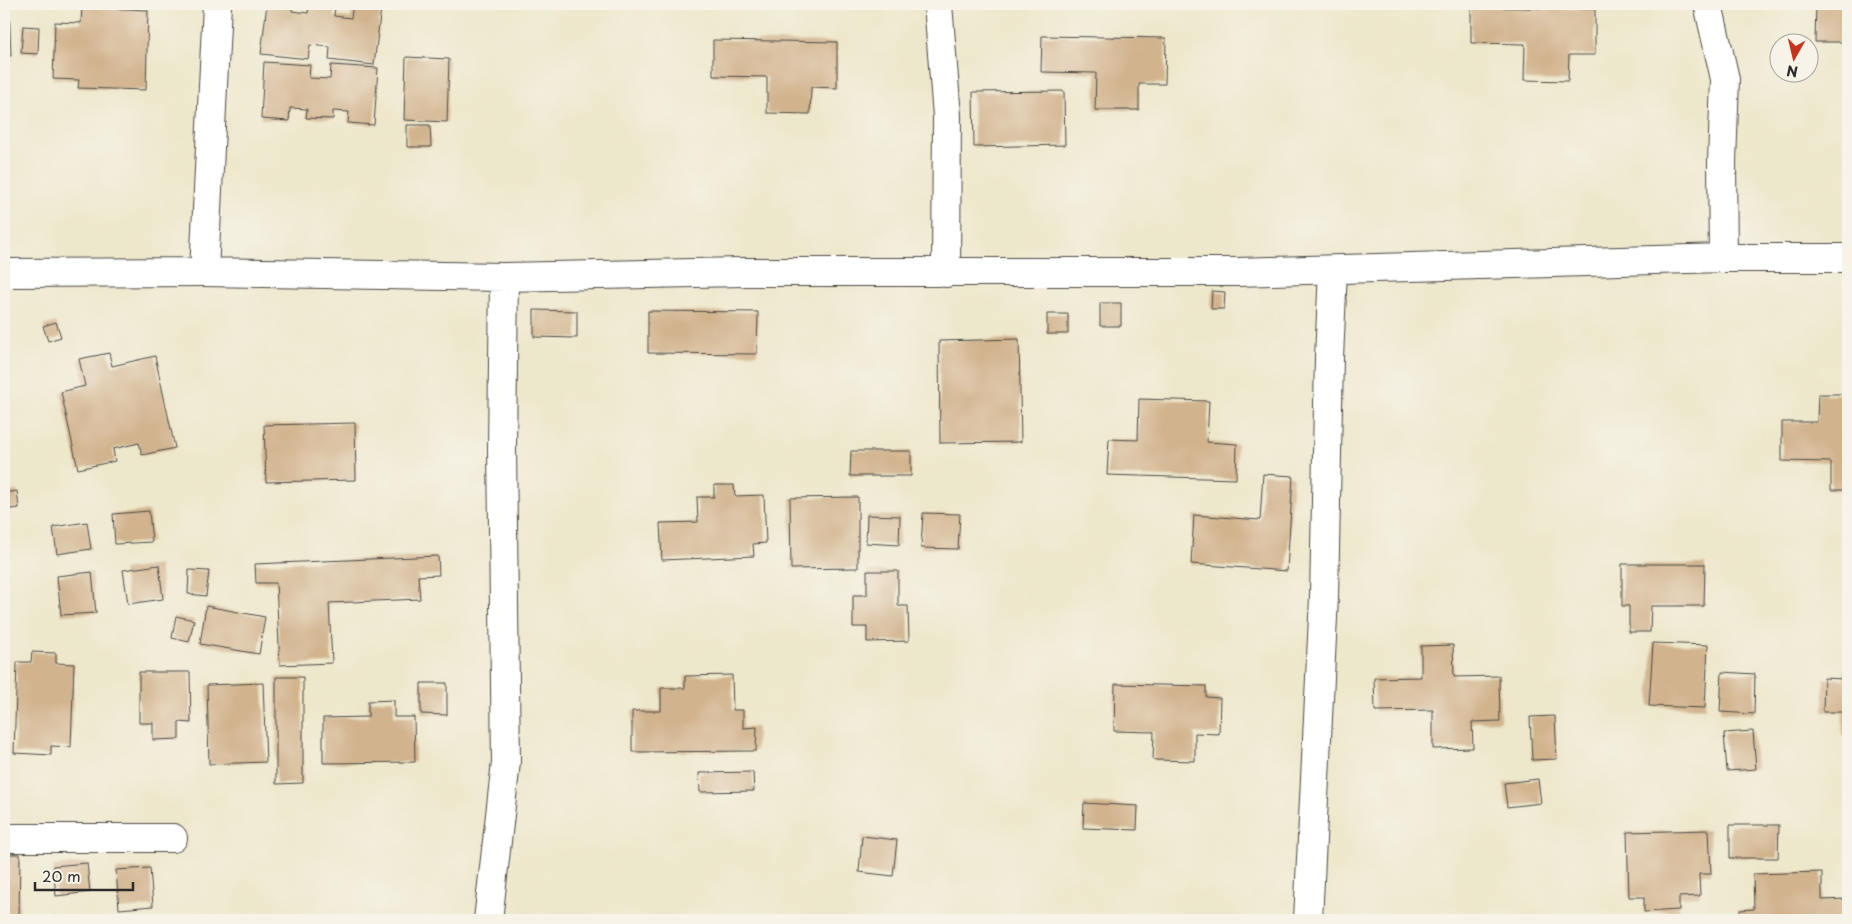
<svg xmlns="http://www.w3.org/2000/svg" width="1852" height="924" font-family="'Playpen Sans',sans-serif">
<rect width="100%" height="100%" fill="#f7f3e8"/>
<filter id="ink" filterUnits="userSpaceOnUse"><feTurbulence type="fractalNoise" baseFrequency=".02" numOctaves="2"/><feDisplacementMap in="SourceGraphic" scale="10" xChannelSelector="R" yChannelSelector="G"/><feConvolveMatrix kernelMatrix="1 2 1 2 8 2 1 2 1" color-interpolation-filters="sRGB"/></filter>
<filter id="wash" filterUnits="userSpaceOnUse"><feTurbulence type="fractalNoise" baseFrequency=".0096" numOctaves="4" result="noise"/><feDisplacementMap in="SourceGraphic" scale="20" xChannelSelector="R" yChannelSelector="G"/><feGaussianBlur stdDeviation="1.12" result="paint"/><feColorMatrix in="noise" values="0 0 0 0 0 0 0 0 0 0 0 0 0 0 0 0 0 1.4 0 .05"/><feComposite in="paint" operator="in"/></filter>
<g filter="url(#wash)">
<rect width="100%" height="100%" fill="#ede7cb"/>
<g id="blocks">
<path fill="#d1b38d" d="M267,4H293L292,11L308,13L309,5L335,7L334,16L351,18L353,5L381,8L374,65L329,60L330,47L310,45L308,59L261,54Z
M1816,4H1848V42H1815Z
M4,5H9L11,56H4Z
M82,7L148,10L146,90L78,88L79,80L53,79L55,22L81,23Z
M1471,7L1595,9V55H1569L1568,81L1524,80L1525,44L1471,43Z
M23,26L39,27L38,54L21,53Z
M1042,36L1166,38L1165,84H1139V110H1095L1096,73L1041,72Z
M713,40L837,42V88L811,87L810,114L767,113V77L713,76Z
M406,57L449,59L447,122L404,120Z
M264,62L310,65L309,78L330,79L331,65L378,68L374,125L348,123L349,112L333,111V119L306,118L307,109L290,108L289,121L261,119Z
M1064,91L1065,145L974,147L973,92Z
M407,125H430L431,147H407Z
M1212,291L1225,292L1224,309H1211Z
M1100,303H1121V326H1100Z
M534,310L577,311V338L534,337Z
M648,311L758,312L757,354L648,353Z
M1047,314H1068V334H1047Z
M56,322L61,337L48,341L43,326Z
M1019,339L1021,442L940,443L939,341Z
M109,353L112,366L155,356L175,448L142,455L139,443L113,449L115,461L78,469L61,392L85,386L79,359Z
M1818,394H1848V462H1845L1844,490H1831V462L1782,461V422H1817Z
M1139,399L1209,401L1207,442L1237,444L1236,479L1107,475L1109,439L1138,440Z
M355,423L356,480L266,482L264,425Z
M851,451H911V476H850Z
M1263,474L1293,476L1287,571L1191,564L1194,515L1260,520Z
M714,485H734L735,496L764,495L766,543L753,544L754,556L662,560L660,523L698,522L697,497H714Z
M17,491L19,508L4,510V493Z
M858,497V568L791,569L790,498Z
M149,511L152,542L115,544L113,514Z
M923,513L960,514L958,549L921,548Z
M867,515L900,516L899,545L866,543Z
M87,522L91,549L57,554L53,527Z
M438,556L439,575L418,576L420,599L329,603L332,663L280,665L276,583H256L255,564Z
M1622,564H1705L1704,606H1651L1650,632H1629V606H1622Z
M159,565L163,599L128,604L123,570Z
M189,570L209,571L206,596L188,594Z
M867,571H898V606H908L909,641L867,642V627H853V595H867Z
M92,572L96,613L61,615L57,576Z
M206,606L265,617L259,654L200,644Z
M176,616L194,620L189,642L172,638Z
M1653,643L1708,645L1705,708L1649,706Z
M1453,645L1454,677L1499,676L1500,721L1472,722L1473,748L1433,749V710L1375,711L1374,678L1421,677V646Z
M32,652L56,653V663L74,664L71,747L51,746V755L14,753L17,662H31Z
M1845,660H1848V735H1842L1843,712H1823L1824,678L1844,679Z
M139,672H190L191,723L179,722V739L153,740V723H139Z
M1722,672L1755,674L1754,714L1720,712Z
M732,675L733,710H743V728L757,727L756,751L632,752V711H661V688H685V676Z
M276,677H303V783L276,784Z
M263,683L266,762L209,764L207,685Z
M421,683H447V715L421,714Z
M1115,684L1206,686V697L1220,698L1219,734L1195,733V761L1153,760L1154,732L1114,731Z
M394,700V717H414L415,762L323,763V718L368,717V701Z
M1555,716L1557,759L1532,760L1530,717Z
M1753,731L1756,769L1727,771L1724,733Z
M753,772L754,791L700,792L699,773Z
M1538,779L1541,803L1507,807L1504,783Z
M1084,803L1138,806L1137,830L1083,828Z
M1730,825H1779L1778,858H1730Z
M1709,830L1711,874H1699L1700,896L1679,897V910L1644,912V897H1629L1627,832Z
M862,836L897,840L893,876L859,872Z
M4,854H20L19,920H4Z
M87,863L90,892L56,896L53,866Z
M150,868L153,906L119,909L116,870Z
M1822,872V900L1847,899L1848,920H1740V910L1754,909L1753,874Z
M53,916L75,919V920H52Z"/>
</g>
</g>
<g filter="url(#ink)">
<use href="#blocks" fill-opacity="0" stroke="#484743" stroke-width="1"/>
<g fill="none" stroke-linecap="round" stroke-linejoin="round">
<g stroke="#484743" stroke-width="30">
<path id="minor" d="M938,4L947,116L946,273
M1708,4L1725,79L1722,162L1723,258
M204,272L217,4
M4,273L204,272L504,277L742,272H1237L1723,258H1848
M4,838H173
M488,920L506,762L502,449L504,277
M1308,920L1324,597L1329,358L1333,270"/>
</g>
<use href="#minor" stroke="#fff" stroke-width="28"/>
</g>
</g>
<rect width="1852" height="924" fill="none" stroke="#f7f3e8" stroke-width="20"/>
<g transform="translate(1794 58) rotate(188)"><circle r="24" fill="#f7f3e8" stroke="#a5a39c"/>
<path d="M0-4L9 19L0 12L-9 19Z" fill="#c8321e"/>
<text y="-8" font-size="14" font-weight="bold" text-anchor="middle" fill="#2b2b2b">N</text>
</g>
<path d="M35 882v8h98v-8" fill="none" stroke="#2b2b2b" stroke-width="2.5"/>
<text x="42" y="882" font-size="15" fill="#2b2b2b" stroke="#f7f3e8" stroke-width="4" paint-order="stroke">20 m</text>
</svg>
